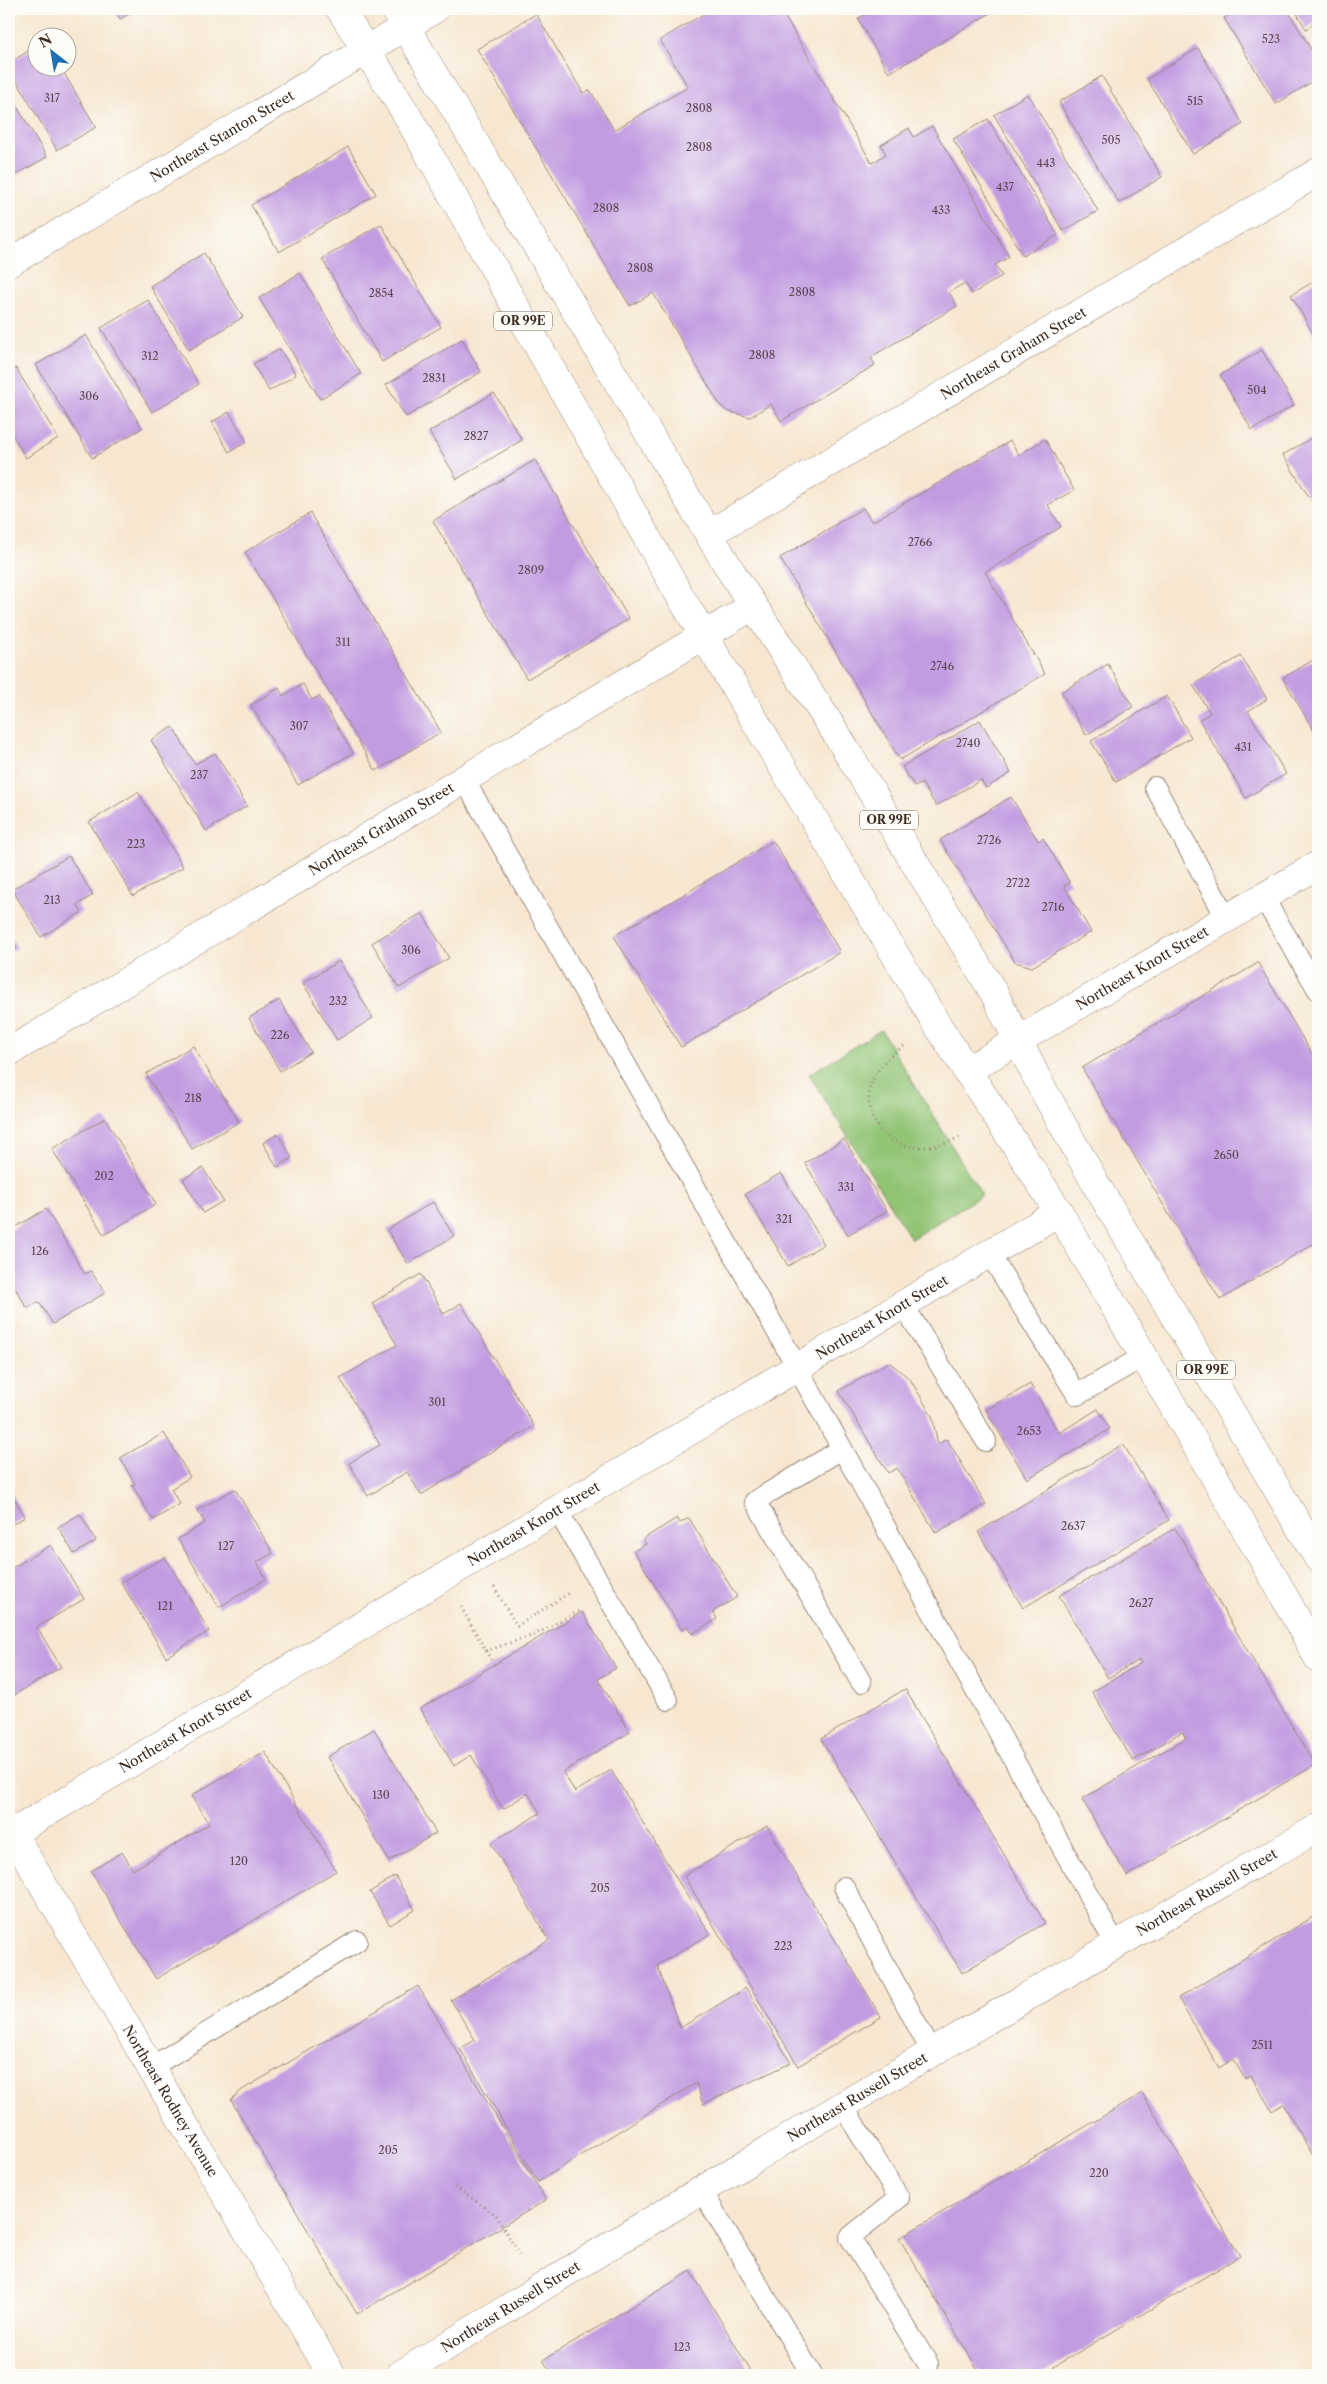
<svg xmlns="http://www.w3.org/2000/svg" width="1327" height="2384" font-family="'Libre Caslon Text',serif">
<rect width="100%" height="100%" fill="#fdfcf7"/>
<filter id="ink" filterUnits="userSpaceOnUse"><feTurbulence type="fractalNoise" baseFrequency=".02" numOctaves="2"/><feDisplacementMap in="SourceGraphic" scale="10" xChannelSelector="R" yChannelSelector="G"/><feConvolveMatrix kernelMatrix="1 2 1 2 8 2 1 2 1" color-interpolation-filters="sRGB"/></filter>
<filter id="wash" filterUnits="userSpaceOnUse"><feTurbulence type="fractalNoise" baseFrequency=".0096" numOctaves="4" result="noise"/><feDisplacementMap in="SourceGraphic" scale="20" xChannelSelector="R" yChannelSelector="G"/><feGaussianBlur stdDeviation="1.12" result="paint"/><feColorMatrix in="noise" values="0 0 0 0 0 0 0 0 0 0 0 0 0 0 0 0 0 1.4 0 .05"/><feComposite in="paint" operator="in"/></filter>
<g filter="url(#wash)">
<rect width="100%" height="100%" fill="#f7e7d1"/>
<path fill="#91c475" stroke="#66774a" d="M881,1030L982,1195L911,1239L809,1074Z"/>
<g id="blocks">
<path fill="#c19ce1" d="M114,9H138L120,19Z
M712,9H766L772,18L782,12L872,163L886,154L881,145L909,128L914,137L932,126L1009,257L995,265L1002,276L972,294L965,283L949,292L957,306L871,357L875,365L781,421L771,404L750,417L727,411L720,405L653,293L630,306L477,49L536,14L583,93L590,90L614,130L688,87L660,40Z
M870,9H997L889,73L858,19L871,11Z
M1239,9H1287L1318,61V78L1276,104L1224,18Z
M1294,9H1318V21L1306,29Z
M38,45V68H61L96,127L57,150L9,68V63Z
M1198,48L1243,124L1193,154L1147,79Z
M1102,76L1162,177L1119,203L1059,102Z
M9,93L47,157L12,177L9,171Z
M1028,94L1098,211L1063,231L994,115Z
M988,119L1058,235L1023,256L953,139Z
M348,147L376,194L279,252L251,205Z
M381,224L441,327L382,362L322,259Z
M204,253L243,317L189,350L150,286Z
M300,273L361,374L320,399L259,298Z
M1318,279V342L1291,295Z
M148,300L199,384L152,412L101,328Z
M86,335L142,428L92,458L36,365Z
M462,339L481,372L406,417L386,385Z
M280,349L296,375L269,391L253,364Z
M1262,350L1294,405L1252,430L1220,375Z
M16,368L58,438L26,458L9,429V372Z
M494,393L522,440L457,479L429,432Z
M229,412L247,442L229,452L212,422Z
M1318,434V492L1309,497L1283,455Z
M1045,439L1074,490L1048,505L1061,527L985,572L1045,674L900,760L780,558L863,508L872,522L1010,441L1019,455Z
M535,460L629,619L527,679L433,521Z
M310,513L441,732L376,771L245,552Z
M1241,656L1267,699L1248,711L1286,774L1246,798L1199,720L1210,713L1193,685Z
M1318,657V738L1283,678Z
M1108,664L1133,707L1086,735L1061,692Z
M303,684L312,700L319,696L353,753L298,785L251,705L279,688L283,696Z
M1167,696L1191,737L1116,782L1091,741Z
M980,720L1011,773L986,788L981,780L936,806L922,783L915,787L902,767Z
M173,727L195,764L215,753L247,806L206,831L151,740Z
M138,792L183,867L133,896L89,822Z
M1011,797L1038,841L1043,838L1070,883L1064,886L1091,932L1032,967L1015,962L940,840Z
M773,841L840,952L681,1047L614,936Z
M69,856L93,895L77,905L82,912L41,937L12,889Z
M422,913L449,958L399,988L372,943Z
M9,933L17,948L9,953Z
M339,961L373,1018L337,1040L303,983Z
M1258,963L1318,1064V1241L1220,1300L1082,1068Z
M279,1000L311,1052L280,1071L249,1018Z
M193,1046L239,1122L192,1149L146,1074Z
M105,1118L156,1204L104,1235L52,1149Z
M278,1134L292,1158L277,1167L263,1143Z
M844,1139L887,1211L848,1235L805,1163Z
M203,1168L223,1201L203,1213L183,1179Z
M781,1173L824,1244L788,1266L745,1194Z
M433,1202L454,1236L408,1264L387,1230Z
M46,1209L85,1274L91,1271L105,1293L53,1324L39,1302L27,1308L9,1278V1231Z
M421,1274L444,1314L461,1303L534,1426L421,1495L407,1472L368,1496L349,1463L380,1445L340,1378L397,1345L372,1303Z
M889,1362L910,1379L932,1416L938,1444L947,1439L986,1504L936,1533L897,1468L888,1473L839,1391Z
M1030,1384L1059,1433L1098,1409L1110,1429L1027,1479L986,1410Z
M164,1433L190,1477L171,1489L180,1504L153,1520L132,1485L135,1484L120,1458Z
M1123,1444L1169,1520L1023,1608L978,1532Z
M9,1489L25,1517L9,1526Z
M235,1489L273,1553L257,1562L266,1579L219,1607L178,1539L205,1523L197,1510Z
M80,1514L96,1541L74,1554L58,1527Z
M677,1518L680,1523L689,1518L737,1597L713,1612L717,1619L692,1634L687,1626L682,1630L634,1551L646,1544L643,1539Z
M1175,1528L1315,1765L1127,1876L1082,1799L1186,1738L1182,1732L1133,1761L1092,1692L1141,1663L1139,1660L1108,1678L1059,1596Z
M51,1545L84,1599L37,1627L61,1667L9,1698V1570Z
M165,1557L209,1631L166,1657L121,1582Z
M582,1612L616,1668L598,1679L630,1732L563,1772L575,1792L611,1770L710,1934L657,1965L680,2028L746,1988L791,2063L703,2104L696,2083L538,2182L460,2049L475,2040L451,2000L549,1940L491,1843L540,1813L528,1793L503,1809L471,1755L454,1766L420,1709Z
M905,1689L1045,1923L962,1973L821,1739Z
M374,1729L436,1833L389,1861L327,1757Z
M265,1752L336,1871L156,1979L91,1871L122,1852L133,1870L209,1824L191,1796Z
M767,1826L881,2017L798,2066L684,1876Z
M395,1876L415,1910L390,1925L370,1892Z
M1318,1914V2164L1283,2104L1272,2111L1251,2076L1245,2079L1233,2059L1219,2068L1178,1998Z
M418,1986L546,2200L357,2314L231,2100L242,2090Z
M1142,2093L1240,2256L1040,2375H981L899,2238Z
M691,2271L753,2375H553L543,2360Z"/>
</g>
</g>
<g filter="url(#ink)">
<use href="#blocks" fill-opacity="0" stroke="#998878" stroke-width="1"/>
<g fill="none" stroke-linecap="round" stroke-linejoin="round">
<g stroke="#998878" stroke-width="22">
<path id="lane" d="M464,779L797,1367L1116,1945
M1155,787L1227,919
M1263,897L1318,990
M989,1253L1077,1395L1144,1356
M903,1304L986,1441
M842,1449L755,1501L861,1682
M557,1510L668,1700
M844,1887L932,2053
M150,2068L357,1941
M843,2106L899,2198L850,2237L928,2364
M702,2191L812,2375"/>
</g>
<g stroke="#998878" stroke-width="29">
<g id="street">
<path id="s1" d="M9,263L435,9"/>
<path id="s2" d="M709,534L1318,172"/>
<path id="s3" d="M9,1052L753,606"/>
<path id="s4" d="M9,1827L332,2375"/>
<path id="s5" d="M9,1835L1059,1212"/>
</g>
</g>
<g stroke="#998878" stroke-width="29">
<g id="secondary">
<path id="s6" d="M966,1071L1318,865"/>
<path id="s7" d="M400,2375C702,2187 1009,2005 1318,1828"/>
</g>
</g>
<g stroke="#998878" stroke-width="29">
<path id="primary" d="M340,9L404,110L680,596L938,1026L1059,1212L1274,1578L1318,1658
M395,9L732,573L837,735L994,993L1041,1086L1097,1186L1318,1558"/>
</g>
<path stroke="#998878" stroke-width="3" stroke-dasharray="1 4" stroke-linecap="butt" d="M904,1046C832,1090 880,1177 960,1137
M494,1587L517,1626L569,1593
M461,1607L494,1665
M486,1651L534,1635L579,1611
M455,2187L496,2215L521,2258"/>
<use href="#lane" stroke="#fff" stroke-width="20"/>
<use href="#street" stroke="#fff" stroke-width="28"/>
<use href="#secondary" stroke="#fff" stroke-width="28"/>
<use href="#primary" stroke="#fff" stroke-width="28"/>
</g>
</g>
<g text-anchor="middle" stroke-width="5" stroke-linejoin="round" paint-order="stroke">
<g font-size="11" fill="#5c464f">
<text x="1271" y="43">523</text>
<text x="52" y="102">317</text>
<text x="1195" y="105">515</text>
<text x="699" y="112">2808</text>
<text x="1111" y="144">505</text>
<text x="699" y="151">2808</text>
<text x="1046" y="167">443</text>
<text x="1005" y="191">437</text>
<text x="606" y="212">2808</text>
<text x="941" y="214">433</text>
<text x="640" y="272">2808</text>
<text x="802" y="296">2808</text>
<text x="381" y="297">2854</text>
<text x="762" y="359">2808</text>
<text x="150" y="360">312</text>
<text x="434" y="382">2831</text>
<text x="1257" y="394">504</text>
<text x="89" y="400">306</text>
<text x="476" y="440">2827</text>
<text x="920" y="546">2766</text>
<text x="531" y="574">2809</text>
<text x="343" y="646">311</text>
<text x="942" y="670">2746</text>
<text x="299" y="730">307</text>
<text x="968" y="747">2740</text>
<text x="1243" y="751">431</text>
<text x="199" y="779">237</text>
<text x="989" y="844">2726</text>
<text x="136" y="848">223</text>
<text x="1018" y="887">2722</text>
<text x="52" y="904">213</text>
<text x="1053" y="911">2716</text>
<text x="411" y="954">306</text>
<text x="338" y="1005">232</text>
<text x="280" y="1039">226</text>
<text x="193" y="1102">218</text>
<text x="1226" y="1159">2650</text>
<text x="104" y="1180">202</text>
<text x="846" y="1191">331</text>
<text x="784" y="1223">321</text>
<text x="40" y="1255">126</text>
<text x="437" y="1406">301</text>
<text x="1029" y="1435">2653</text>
<text x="1073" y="1530">2637</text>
<text x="226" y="1550">127</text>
<text x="1141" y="1607">2627</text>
<text x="165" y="1610">121</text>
<text x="381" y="1799">130</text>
<text x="239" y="1865">120</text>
<text x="600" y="1892">205</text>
<text x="783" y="1950">223</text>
<text x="1262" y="2049">2511</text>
<text x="388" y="2154">205</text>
<text x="1099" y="2177">220</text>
<text x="682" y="2351">123</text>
</g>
<g fill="#fdfcf7" stroke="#75695f" stroke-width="1">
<rect x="494" y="311.5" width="58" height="19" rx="4"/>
<rect x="860" y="810.5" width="58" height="19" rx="4"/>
<rect x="1177" y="1360.5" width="58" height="19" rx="4"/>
</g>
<g font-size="12" font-weight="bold" fill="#3b2a1e">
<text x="523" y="325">OR 99E</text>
<text x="889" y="824">OR 99E</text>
<text x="1206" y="1374">OR 99E</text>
</g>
<g font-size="14" fill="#3b2a1e" stroke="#fdfcf7">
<text dy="5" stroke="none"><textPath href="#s1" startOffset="248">Northeast Stanton Street</textPath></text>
<text dy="5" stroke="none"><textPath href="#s2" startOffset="354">Northeast Graham Street</textPath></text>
<text dy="5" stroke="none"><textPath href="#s3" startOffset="434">Northeast Graham Street</textPath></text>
<text dy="5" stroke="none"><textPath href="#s6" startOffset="204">Northeast Knott Street</textPath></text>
<text dy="5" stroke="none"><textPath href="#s5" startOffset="1015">Northeast Knott Street</textPath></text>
<text dy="5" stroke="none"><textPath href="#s5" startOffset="610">Northeast Knott Street</textPath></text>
<text dy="5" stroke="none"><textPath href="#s5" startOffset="205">Northeast Knott Street</textPath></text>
<text dy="5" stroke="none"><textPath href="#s7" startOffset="940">Northeast Russell Street</textPath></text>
<text dy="5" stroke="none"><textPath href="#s7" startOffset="535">Northeast Russell Street</textPath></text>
<text dy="5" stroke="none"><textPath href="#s4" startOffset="318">Northeast Rodney Avenue</textPath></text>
<text dy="5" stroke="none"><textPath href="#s7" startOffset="130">Northeast Russell Street</textPath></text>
</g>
</g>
<rect width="1327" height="2384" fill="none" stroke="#fdfcf7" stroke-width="30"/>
<g transform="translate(52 52) rotate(329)"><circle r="24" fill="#fdfcf7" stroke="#afa8a0"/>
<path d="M0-4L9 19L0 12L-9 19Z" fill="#1f6fb2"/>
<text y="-8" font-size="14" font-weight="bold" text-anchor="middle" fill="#3b2a1e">N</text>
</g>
</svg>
